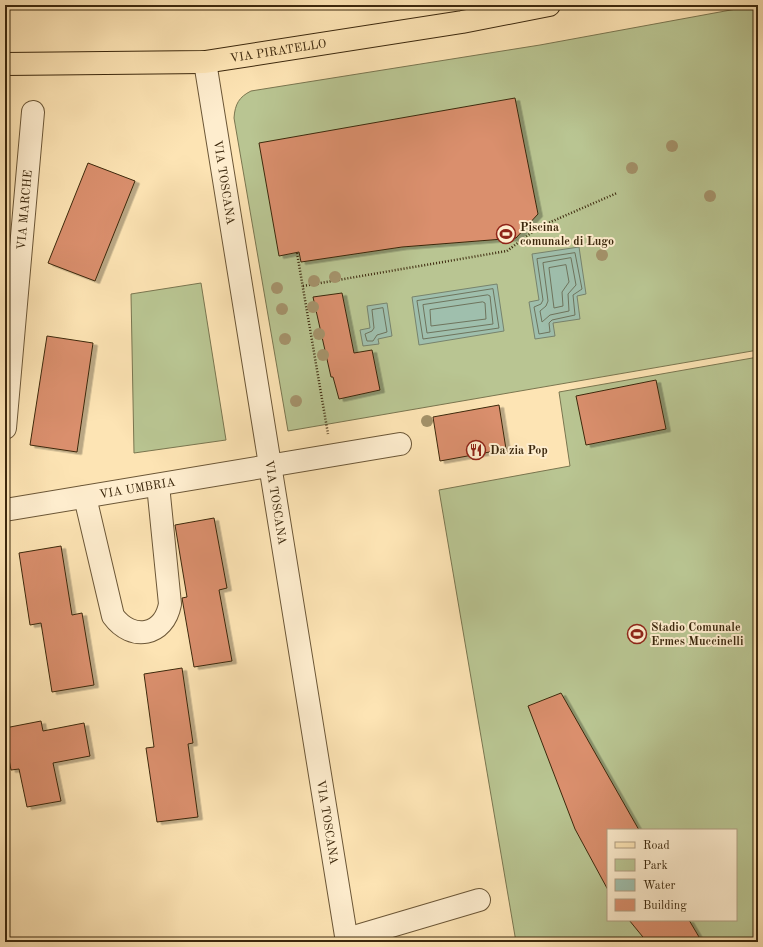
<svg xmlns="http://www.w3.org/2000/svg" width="763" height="947" font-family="'Old Standard TT',serif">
<defs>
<filter id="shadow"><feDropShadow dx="4.5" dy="2.5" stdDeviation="0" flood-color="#0004"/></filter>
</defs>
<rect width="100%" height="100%" fill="#fde4b4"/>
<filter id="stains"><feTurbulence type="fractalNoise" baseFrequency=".005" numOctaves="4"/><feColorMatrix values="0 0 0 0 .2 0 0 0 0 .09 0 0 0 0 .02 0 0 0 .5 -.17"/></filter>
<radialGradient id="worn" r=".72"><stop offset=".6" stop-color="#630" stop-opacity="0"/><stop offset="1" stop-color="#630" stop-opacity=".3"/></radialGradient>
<path fill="#b9c592" stroke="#7a7650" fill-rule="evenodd" d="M758,5V350L288,431L234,118C235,104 239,97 251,91L540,45Z
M201,283L226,440L134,453L131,294Z
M758,357V942H516L439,490L570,466L559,392ZM608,830H736V920H608Z"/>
<path fill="#9fbfad" stroke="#77836d" d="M579,247L586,294L577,296L580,319L553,323L555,336L535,339L529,302L539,300L532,254Z
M497,284L504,331L419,345L412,297Z
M387,303L392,336L378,339L379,344L363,346L360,330L370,328L367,306Z"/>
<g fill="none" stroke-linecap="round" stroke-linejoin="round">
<path stroke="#6e745d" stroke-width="1" d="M575,253L582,289L573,295L575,315L552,320L549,323L550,332L539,334L534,307L541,304L543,300L537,259Z
M571,258L576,285L568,294L569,311L550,315L542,322L540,311L546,306L548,301L543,263Z
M566,265L569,282L562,292L563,306L554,308L549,268Z
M493,289L499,328L423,339L417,301Z
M488,295L490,296L493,324L427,333L423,305Z
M483,302L485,303L486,319L431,326L430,310Z
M383,308L387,332L377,335L373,341H367L365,334L372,331L374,328L372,310Z"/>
</g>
<path fill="#da8f6d" stroke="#3c280d" filter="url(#shadow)" d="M515,98L538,214L516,238L402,247L301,262L299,252L279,256L259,143Z
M88,163L135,181L95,281L48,263Z
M342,293L354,353L372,350L380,390L339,399L333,377H331L313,297Z
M47,336L93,343L77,452L30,445Z
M656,380L666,429L586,445L576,396Z
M499,405L506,449L440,461L433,417Z
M214,518L227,588L219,590L232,661L194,667L182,598L187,597L175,525Z
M61,546L72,615L82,613L94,685L52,692L41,623L30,625L19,553Z
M182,668L193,743L188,744L198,817L157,822L146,748L154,747L144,674Z
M561,693L639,830H608V890L575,829L528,706Z
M41,721L43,731L84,723L90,756L53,763L61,801L27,807L19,769L11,770L5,738V728Z
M629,920H689L702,942H647Z"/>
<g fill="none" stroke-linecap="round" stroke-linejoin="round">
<g stroke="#6c5737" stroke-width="24">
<g id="minor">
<path id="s1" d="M205,62L347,942"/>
<path id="s2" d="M5,428L33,112"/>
<path d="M85,497L113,616C132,642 164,636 170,604L158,485"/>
<path id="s3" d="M5,510L400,444"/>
<path d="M347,939L479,900"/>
</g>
</g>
<g stroke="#3c280d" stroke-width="24">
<g id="major">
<path id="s4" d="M5,64L205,62L462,22L549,5"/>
</g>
</g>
<path stroke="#3c280d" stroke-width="2.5" stroke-dasharray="1 2" stroke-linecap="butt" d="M297,253L328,434
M303,286L507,251L539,227L617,193"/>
<use href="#minor" stroke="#feedce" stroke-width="22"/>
<use href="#major" stroke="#fde4b4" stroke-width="22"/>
</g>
<g fill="#a4926a">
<circle cx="672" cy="146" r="6"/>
<circle cx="632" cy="168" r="6"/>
<circle cx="710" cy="196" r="6"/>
<circle cx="602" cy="255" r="6"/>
<circle cx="335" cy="277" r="6"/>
<circle cx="314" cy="281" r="6"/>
<circle cx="277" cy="288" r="6"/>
<circle cx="313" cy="307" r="6"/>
<circle cx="282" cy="309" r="6"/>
<circle cx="319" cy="334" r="6"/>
<circle cx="285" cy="339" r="6"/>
<circle cx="323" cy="355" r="6"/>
<circle cx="296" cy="401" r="6"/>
<circle cx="427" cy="421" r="6"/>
</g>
<defs>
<g id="stadium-ring" transform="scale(1)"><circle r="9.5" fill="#feedce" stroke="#8f2418" stroke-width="1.5"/><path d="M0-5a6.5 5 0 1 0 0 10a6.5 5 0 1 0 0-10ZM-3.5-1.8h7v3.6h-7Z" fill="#8f2418"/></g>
<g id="restaurant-ring" transform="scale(1)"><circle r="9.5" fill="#feedce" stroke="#8f2418" stroke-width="1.5"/><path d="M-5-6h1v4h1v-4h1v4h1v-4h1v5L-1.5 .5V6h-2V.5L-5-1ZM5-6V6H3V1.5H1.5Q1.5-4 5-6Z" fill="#8f2418"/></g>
</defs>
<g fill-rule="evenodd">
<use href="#stadium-ring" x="506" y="234"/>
<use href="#restaurant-ring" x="476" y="450"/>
<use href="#stadium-ring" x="637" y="634"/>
</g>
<g text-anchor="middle" stroke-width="4" stroke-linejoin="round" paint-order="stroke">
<g font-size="12" fill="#3c280d" stroke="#feedce">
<text dy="4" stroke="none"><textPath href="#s4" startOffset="274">VIA PIRATELLO</textPath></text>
<text dy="4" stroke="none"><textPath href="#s1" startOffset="122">VIA TOSCANA</textPath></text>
<text dy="4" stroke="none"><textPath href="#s2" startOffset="219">VIA MARCHE</textPath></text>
<text dy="4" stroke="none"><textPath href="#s3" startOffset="134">VIA UMBRIA</textPath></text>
<text dy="4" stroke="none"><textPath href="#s1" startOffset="446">VIA TOSCANA</textPath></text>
<text dy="4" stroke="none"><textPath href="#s1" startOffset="770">VIA TOSCANA</textPath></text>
</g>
<g font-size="12" font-weight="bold" fill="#3c280d" stroke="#feedce" text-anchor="start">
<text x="520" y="231">Piscina<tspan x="520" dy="14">comunale di Lugo</tspan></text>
<text x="490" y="454">Da zia Pop</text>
<text x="651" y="631">Stadio Comunale<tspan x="651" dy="14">Ermes Muccinelli</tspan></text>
</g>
</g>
<rect width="763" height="947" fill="none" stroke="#fde4b4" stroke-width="20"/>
<rect x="6" y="6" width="751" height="935" fill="none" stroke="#3c280d" stroke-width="2"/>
<rect x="10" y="10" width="743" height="927" fill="none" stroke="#3c280d"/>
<rect x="607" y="829" width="130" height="92" fill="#feedce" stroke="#b09e81"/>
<rect x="615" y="842" width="20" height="6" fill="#fde4b4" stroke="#b09e81"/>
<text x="643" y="849" font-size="12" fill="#3c280d">Road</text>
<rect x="615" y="859" width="20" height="12" fill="#b9c592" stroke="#b09e81"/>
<text x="643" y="869" font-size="12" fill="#3c280d">Park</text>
<rect x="615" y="879" width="20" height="12" fill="#9fbfad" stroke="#b09e81"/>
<text x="643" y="889" font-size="12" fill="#3c280d">Water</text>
<rect x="615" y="899" width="20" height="12" fill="#da8f6d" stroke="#b09e81"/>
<text x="643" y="909" font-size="12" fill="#3c280d">Building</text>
<rect width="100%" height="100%" filter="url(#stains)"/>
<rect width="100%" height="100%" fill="url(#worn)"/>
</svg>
